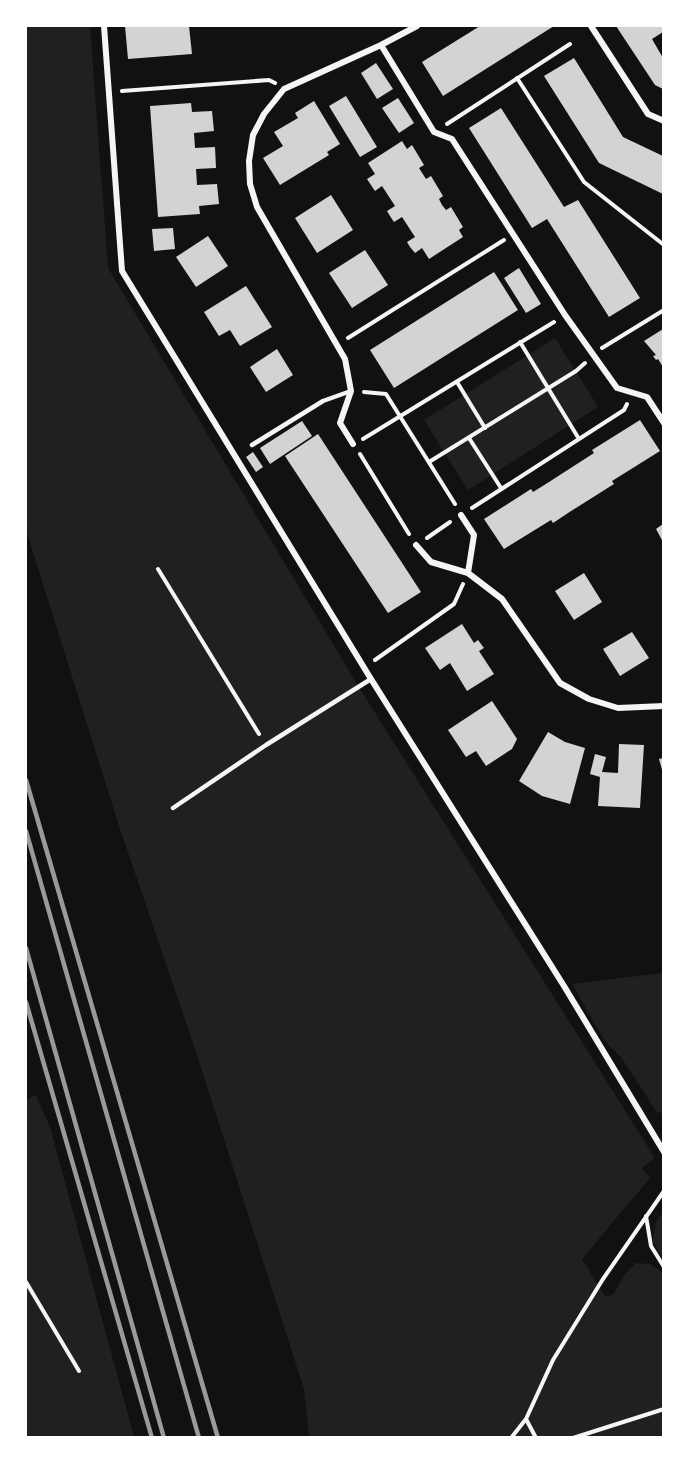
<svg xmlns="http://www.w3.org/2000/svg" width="689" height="1463" font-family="Lato,sans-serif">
<rect width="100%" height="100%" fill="#111"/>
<path fill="#202020" d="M26,26H90L108,268L357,684L655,1158L642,1168L650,1178L582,1259L605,1296L613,1295L624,1276L635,1263L650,1264L663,1273V1437H309L304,1389L195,1049L119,826L26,530Z
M555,338L598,407L468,490L424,420Z
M663,973H664L663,1114L656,1111L621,1057L604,1040L572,984Z
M36,1095L50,1127L134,1437L26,1438V1100Z
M663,1211V1259L653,1241L656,1222Z"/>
<path fill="#d3d3d3" d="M125,26H189L192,54L128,59Z
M480,26H554L443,96L422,62Z
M616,26H663V32L652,39L663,58V89L655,85Z
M574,58L623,137L663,156V194L599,163L544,76Z
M376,63L393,89L377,99L361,73Z
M346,96L377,147L360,157L329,106Z
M398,98L414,123L399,133L382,108Z
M314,101L340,144L327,152L329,155L280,185L263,158L283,146L274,132L298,118L295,113Z
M191,103L192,112L212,111L214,131L194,133L195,148L215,147L216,168L196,169L197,185L217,184L219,204L199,206L200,214L158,217L150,106Z
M501,108L564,207L578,200L640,298L609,317L547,219L532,228L469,128Z
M402,141L407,149L412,145L424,165L419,168L426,179L431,176L443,196L439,199L442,205L446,210L451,207L463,227L459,230L463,237L429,259L422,248L415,253L410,247L407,242L415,237L402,217L394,222L390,216L387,211L395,206L382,186L375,191L367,179L375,174L368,163Z
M331,195L353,230L317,253L295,218Z
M173,228L175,249L154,251L152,229Z
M208,236L228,266L196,287L176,257Z
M365,250L388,285L352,308L329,273Z
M519,268L541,304L526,313L504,278Z
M494,272L518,310L394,388L370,350Z
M246,286L272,327L240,346L230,330L219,336L204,312Z
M663,329V367L658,359L656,360L653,356L656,355L644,341Z
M277,349L293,375L266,392L250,367Z
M640,420L660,451L612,481L614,484L568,513L553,523L551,520L504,549L484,519L531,489L533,492L549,482L594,453L592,450Z
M302,421L312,436L270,464L260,448Z
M318,434L421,592L388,613L285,456Z
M253,452L263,467L256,472L246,457Z
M663,524V542L656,529Z
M584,573L602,602L574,620L555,591Z
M462,624L474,643L478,640L484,648L479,651L494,674L467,691L450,663L440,670L425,648Z
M632,632L649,658L620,676L603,649Z
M492,701L517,739L512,749L486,766L476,751L466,757L448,730Z
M548,732L565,742L585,748L570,804L542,796L519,781Z
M619,744L644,745L640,808L598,806L600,777L590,774L595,754L606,757L602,772L618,773Z
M663,758V773L659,759Z"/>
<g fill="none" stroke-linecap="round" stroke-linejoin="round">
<path stroke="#f5f5f5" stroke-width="4" d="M517,78L584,182L664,245
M122,91L269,80L275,83
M447,124L570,44
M348,338L504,240
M520,342L579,439
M602,348L664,310
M457,382L485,428
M364,392L386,394L455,504
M469,438L501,488
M363,439L554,322
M360,454L409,534
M429,462L576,371L585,363
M472,508L624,410L627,404
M427,538L450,522
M158,569L259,734
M375,660L454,604L463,584
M646,1216L651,1246L664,1267
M26,1282L79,1371
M511,1438L526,1419
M536,1438L526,1419L553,1360L603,1279L664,1191
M573,1438L664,1409"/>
<path stroke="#f5f5f5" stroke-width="4.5" d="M252,445L323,401L351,391
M173,808L266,745L371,679"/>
<path stroke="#f5f5f5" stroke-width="6" d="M104,26L122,271L371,679L564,986L664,1152
M591,26L648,114L664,121
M381,45L434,132L452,139L565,315L617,388L647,397L664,423
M353,444L340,423L351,391L345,359L257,207L250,184L249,161L253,135L264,114L284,89L381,45L417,26
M461,515L474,535L468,573
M416,545L431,562L468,573L502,599L560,683L589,699L618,708L664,706"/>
<path stroke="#9a9a9a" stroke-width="4.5" d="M26,780L218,1438
M26,831L199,1438
M26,948L164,1438
M26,1002L152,1438"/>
</g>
<rect width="689" height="1463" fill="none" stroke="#ffffff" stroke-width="54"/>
</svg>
